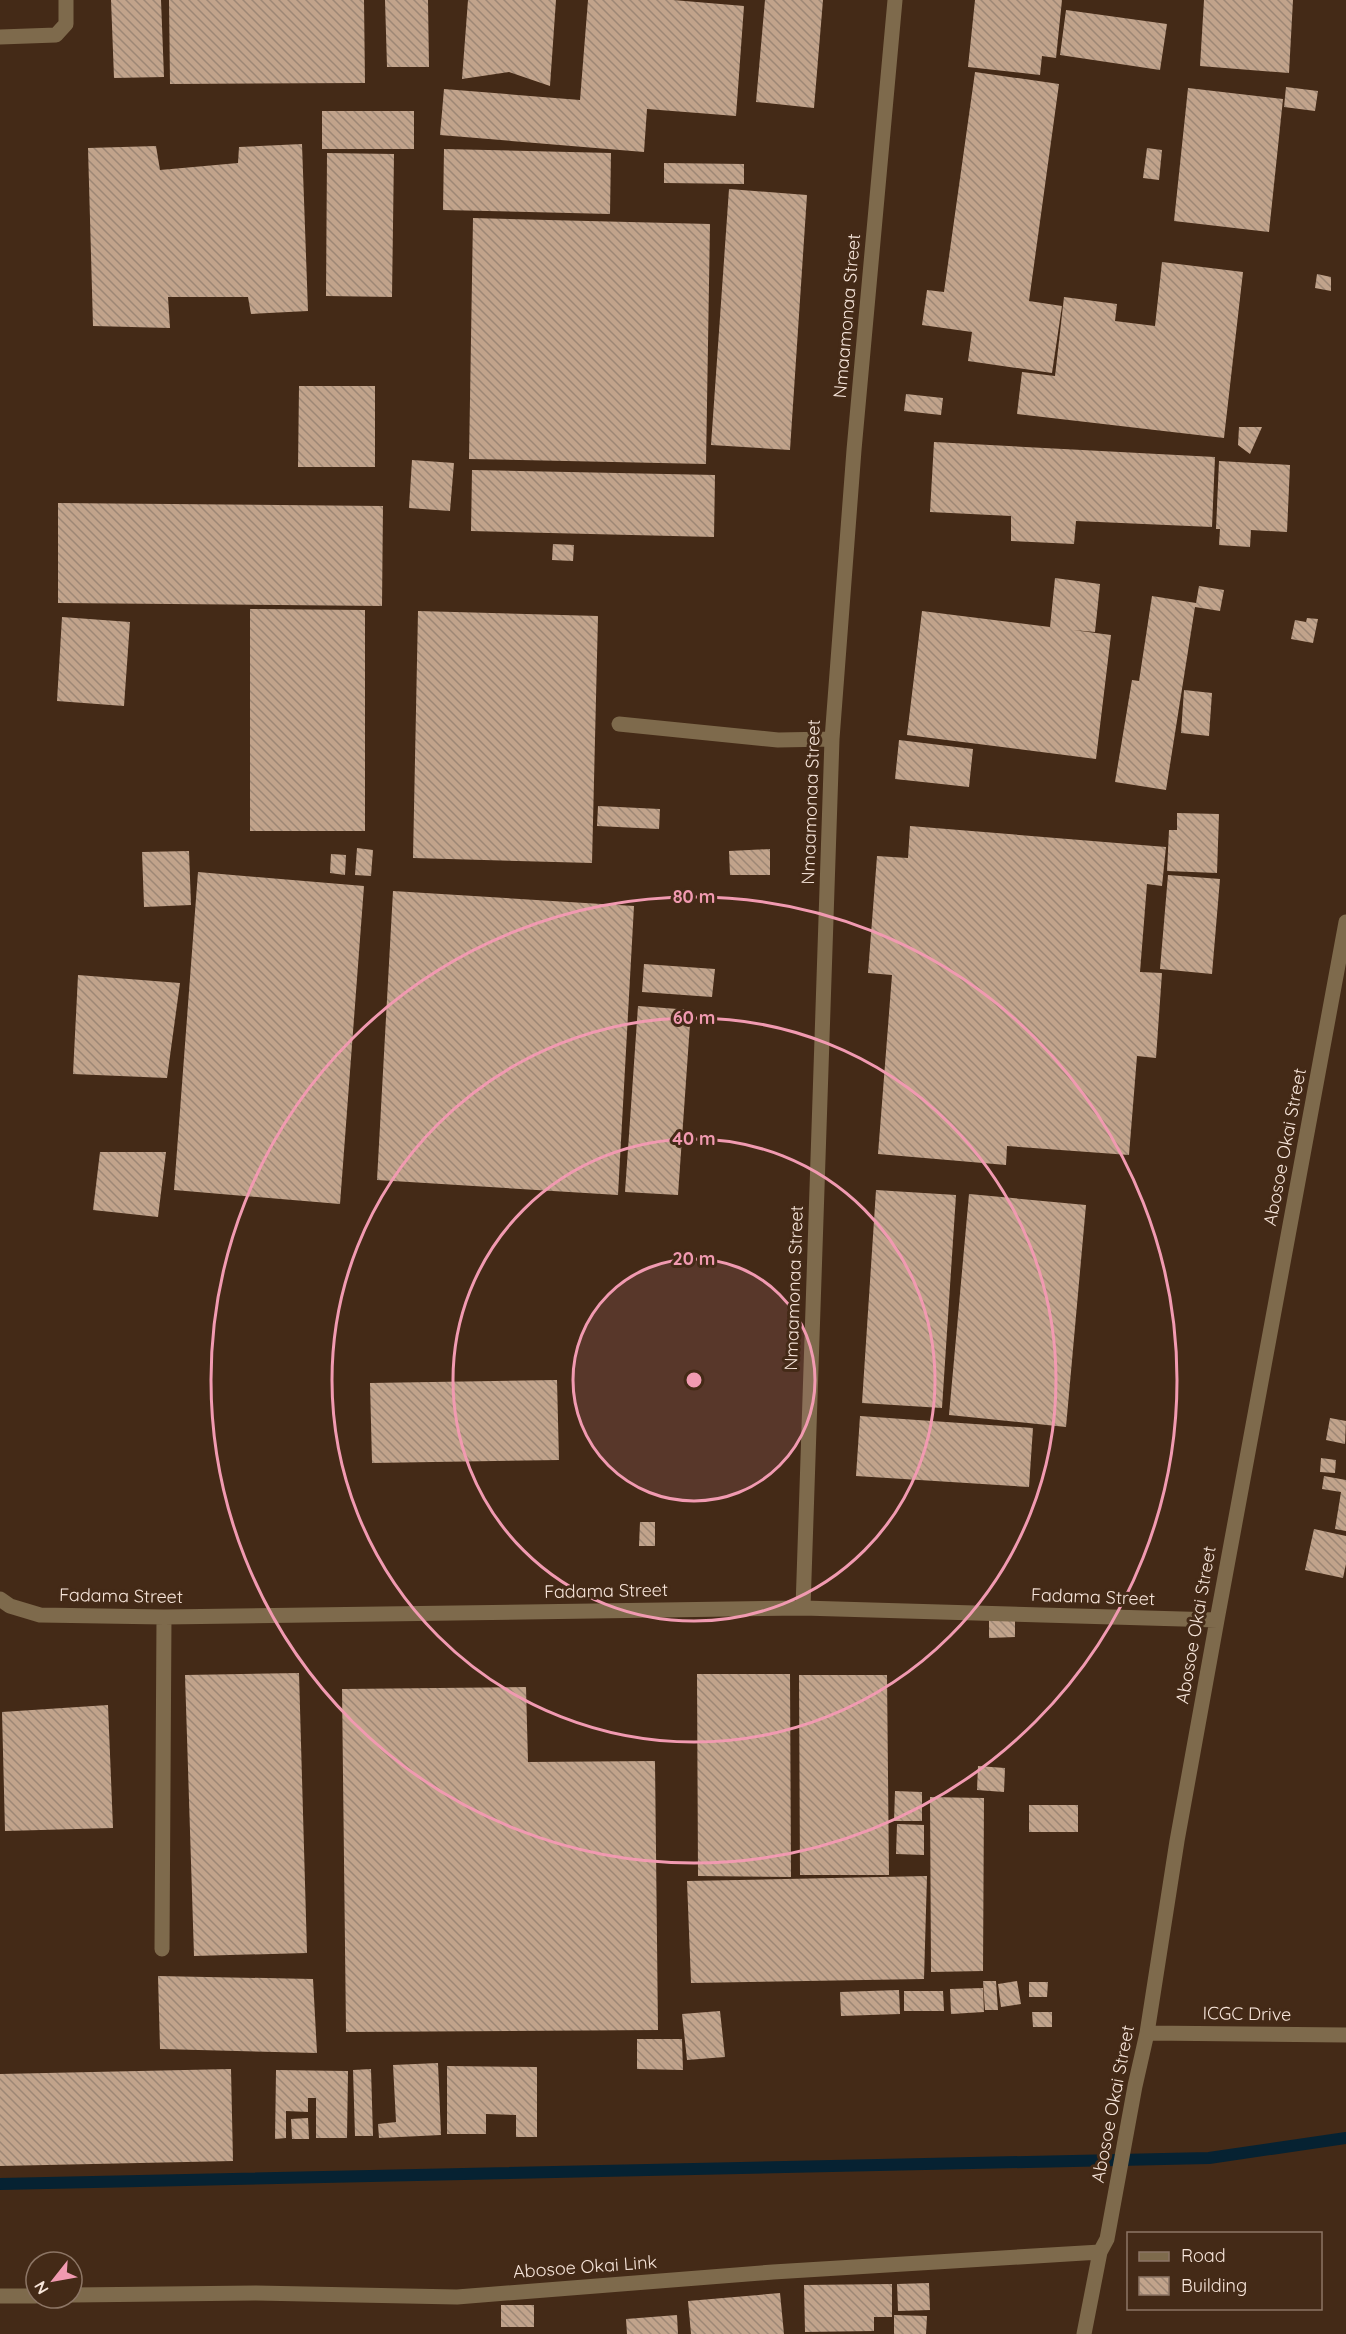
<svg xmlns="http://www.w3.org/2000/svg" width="1346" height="2334" font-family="Quicksand,sans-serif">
<defs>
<pattern id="building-back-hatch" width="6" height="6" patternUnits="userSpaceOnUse" patternTransform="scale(1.5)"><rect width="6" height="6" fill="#c1a38b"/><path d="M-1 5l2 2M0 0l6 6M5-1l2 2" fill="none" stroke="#9d8775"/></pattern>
</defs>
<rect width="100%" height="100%" fill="#442a17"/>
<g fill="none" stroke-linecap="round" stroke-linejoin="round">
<path stroke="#062232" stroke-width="12" d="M0,2184L1209,2158L1346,2138"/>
</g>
<path fill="url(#building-back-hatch)" d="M111,0H161L164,77L114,78Z
M169,0H364L365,83L170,84Z
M385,0H428L429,67H387Z
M468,0H556L550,86L509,72L462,79Z
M588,0H673L744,6L736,116L647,109L644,152L440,135L444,89L580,100Z
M765,0H823L814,108L756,102Z
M975,0H1062L1056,58L1042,56L1040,75L968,67Z
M1204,0H1293L1289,73L1200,66Z
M1066,10L1167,24L1160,70L1060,55Z
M975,72L1059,84L1029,301L1062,306L1052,373L968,361L972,332L922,325L927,290L944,292Z
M1286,87L1318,91L1315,111L1284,107Z
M1188,88L1283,99L1269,232L1174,221Z
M322,111H414V149H322Z
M302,144L308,311L251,314L248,297H168L170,328L93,326L88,148L156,146L160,170L238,163L239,147Z
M1147,148L1162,150L1159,180L1143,178Z
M444,149L611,153L610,214L443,210Z
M327,153L394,154L392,297L326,296Z
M664,163L744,164V184L664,183Z
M729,189L807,195L790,450L711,445Z
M473,218L710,224L706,464L469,459Z
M1162,262L1243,272L1224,438L1017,414L1022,372L1055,376L1064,297L1117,304L1115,321L1155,326Z
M1317,274L1331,277V291L1315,288Z
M299,386H375V467H298Z
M906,394L943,398L941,415L904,411Z
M1239,427H1262L1250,454L1238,445Z
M934,442L1215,457L1212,527L1076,521L1074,544L1011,541V516L930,512Z
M412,460L454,463L450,511L409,508Z
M1219,461L1290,465L1287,532L1251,530L1250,547L1219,545L1220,529H1216Z
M472,470L715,475L714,537L471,531Z
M58,503L383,506L382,606L58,603Z
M553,544L574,545L573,561L552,560Z
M1055,578L1100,584L1095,632L1073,630L1111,635L1096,759L907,735L922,611L1050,627Z
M1199,586L1224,590L1220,611L1195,607L1166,790L1115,782L1132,680L1139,681L1152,596L1196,603Z
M250,609L365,610V831H250Z
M418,611L598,616L592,863L413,858Z
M62,617L130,622L124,706L57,701Z
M1307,618L1318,619L1313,643L1291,639L1295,620L1306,622Z
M1184,690L1212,693L1209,736L1181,733Z
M899,740L973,749L969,787L895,779Z
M598,806L660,809L659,829L597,826Z
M1177,813L1219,814L1217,873L1167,871L1169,830H1177Z
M910,826L1166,847L1162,886L1147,884L1140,972L1162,973L1156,1058L1137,1056L1129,1155L1007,1146L1006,1165L878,1154L892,975L868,973L877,856L908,858Z
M357,848L373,850L371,876L355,875Z
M770,849V875H730L729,851Z
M189,851L191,905L144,907L142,852Z
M331,854L346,855L345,875L330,873Z
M198,872L364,886L340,1204L174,1190Z
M1168,875L1220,879L1212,974L1160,969Z
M393,891L634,906L618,1195L377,1180Z
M644,964L715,969L712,997L642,992Z
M78,975L180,983L167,1078L73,1074Z
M638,1006L691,1010L678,1195L625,1192Z
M100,1152H166L158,1217L93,1210Z
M876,1190L956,1195L942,1408L862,1403Z
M969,1194L1086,1205L1066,1427L949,1415Z
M557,1380L559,1460L372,1463L370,1383Z
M860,1416L1033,1428L1029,1487L856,1476Z
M1330,1418L1346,1421L1345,1444L1326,1440Z
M1321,1458L1336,1460L1335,1473L1320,1472Z
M1324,1476L1346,1480V1531L1335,1529L1341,1492L1322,1489Z
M640,1522H655V1546H639Z
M1314,1529L1346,1536V1564L1343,1578L1305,1570Z
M1015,1616V1637L989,1638V1617Z
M299,1673L307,1953L194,1956L185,1675Z
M697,1674H790L791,1877L698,1876Z
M799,1675H887L889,1875H800Z
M526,1687L528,1762L655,1761L658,2030L346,2032L342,1689Z
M108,1705L113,1828L5,1831L2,1712Z
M978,1766L1005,1768L1004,1792L977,1790Z
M895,1791L922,1792V1821H894Z
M930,1797L984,1798L983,1971L931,1972Z
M1029,1805H1078V1832H1029Z
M897,1824L924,1825V1855L896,1854Z
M927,1876L924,1979L691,1983L687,1881Z
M158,1976L313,1979L317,2053L160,2049Z
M983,1981H996L998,2010H985Z
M1017,1981L1021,2004L1001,2007L998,1984Z
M1029,1982H1048L1047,1997H1029Z
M983,1988L984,2012L951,2014L950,1989Z
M899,1990L900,2014L841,2016L840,1992Z
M904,1991H943L944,2011H904Z
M720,2011L725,2057L687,2060L682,2014Z
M1032,2012H1052V2027H1033Z
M637,2039H682L683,2070L637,2069Z
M438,2063L441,2135L379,2138L378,2124L396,2122L393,2065Z
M447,2066L537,2067V2137H516V2115L486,2114V2134H447Z
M231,2069L233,2161L0,2166V2074Z
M371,2069L373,2136H355L353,2070Z
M276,2070L348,2071L347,2138H316V2098H308V2112L286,2111V2138L275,2139Z
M308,2118L309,2139H292L291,2119Z
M929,2283L930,2310L898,2311L897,2284Z
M892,2284V2317H874V2331L805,2332L804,2285Z
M780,2293L784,2334H691L688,2301Z
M501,2305H534V2327H501Z
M677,2315L678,2334H627L626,2319Z
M894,2315L927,2316L926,2334H894Z"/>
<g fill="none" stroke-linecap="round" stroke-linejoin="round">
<path stroke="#7e6a4c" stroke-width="15" d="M0,37L56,35L66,24V0
M619,724L778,740L832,739
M0,1599L10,1606L40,1615L164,1617L803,1608L1217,1620
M803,1608L832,739L854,450L895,0
M162,1949L164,1617
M1147,2033L1346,2035
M72,2295L256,2293L457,2297L773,2272L1100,2252
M0,2296H36
M1084,2334L1100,2252L1107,2239L1135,2086L1147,2033L1177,1841L1217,1620L1346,922"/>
</g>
<circle cx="694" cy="1380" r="121" fill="#f19ab1" fill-opacity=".12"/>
<g fill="none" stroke="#f19ab1" stroke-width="3">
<circle cx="694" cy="1380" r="121"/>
<circle cx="694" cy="1380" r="241"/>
<circle cx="694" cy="1380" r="362"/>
<circle cx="694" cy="1380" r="483"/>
</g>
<g text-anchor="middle" stroke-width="6" stroke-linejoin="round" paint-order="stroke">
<g font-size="18" fill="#f7e5da" stroke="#442a17">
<text transform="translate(847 316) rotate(-85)" y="6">Nmaamonaa Street</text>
<text transform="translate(811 802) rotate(-88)" y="6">Nmaamonaa Street</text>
<text transform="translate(1285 1147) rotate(-79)" y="6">Abosoe Okai Street</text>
<text transform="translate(794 1288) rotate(-88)" y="6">Nmaamonaa Street</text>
<text transform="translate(606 1591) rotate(-1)" y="6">Fadama Street</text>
<text transform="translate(121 1596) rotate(1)" y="6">Fadama Street</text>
<text transform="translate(1093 1597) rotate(2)" y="6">Fadama Street</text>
<text transform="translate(1196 1625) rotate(-80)" y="6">Abosoe Okai Street</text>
<text transform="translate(1247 2014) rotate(1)" y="6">ICGC Drive</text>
<text transform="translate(1113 2104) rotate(-79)" y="6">Abosoe Okai Street</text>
<text transform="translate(585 2267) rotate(-4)" y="6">Abosoe Okai Link</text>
</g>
</g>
<circle cx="694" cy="1380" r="9" fill="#f19ab1" stroke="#442a17" stroke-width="3"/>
<g font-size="18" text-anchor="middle" font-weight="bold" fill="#f19ab1" stroke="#442a17" stroke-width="6" stroke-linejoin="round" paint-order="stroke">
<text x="694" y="903">80 m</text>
<text x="694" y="1024">60 m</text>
<text x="694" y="1145">40 m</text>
<text x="694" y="1265">20 m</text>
</g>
<rect x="1127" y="2232" width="195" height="78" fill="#442a17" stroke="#8c7565" stroke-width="1.5"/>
<rect x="1139" y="2252" width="30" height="9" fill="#7e6a4c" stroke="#8c7565" stroke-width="1.5"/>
<text x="1181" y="2262" font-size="18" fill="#f7e5da">Road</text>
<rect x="1139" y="2277" width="30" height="18" fill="url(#building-back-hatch)" stroke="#8c7565" stroke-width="1.5"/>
<text x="1181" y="2292" font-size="18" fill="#f7e5da">Building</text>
<g transform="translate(54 2280) rotate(239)"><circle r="28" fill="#442a17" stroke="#8c7565" stroke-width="1.5"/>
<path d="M0-4.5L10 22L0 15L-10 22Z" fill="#f19ab1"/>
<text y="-9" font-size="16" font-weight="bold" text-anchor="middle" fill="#f7e5da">N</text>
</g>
</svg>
